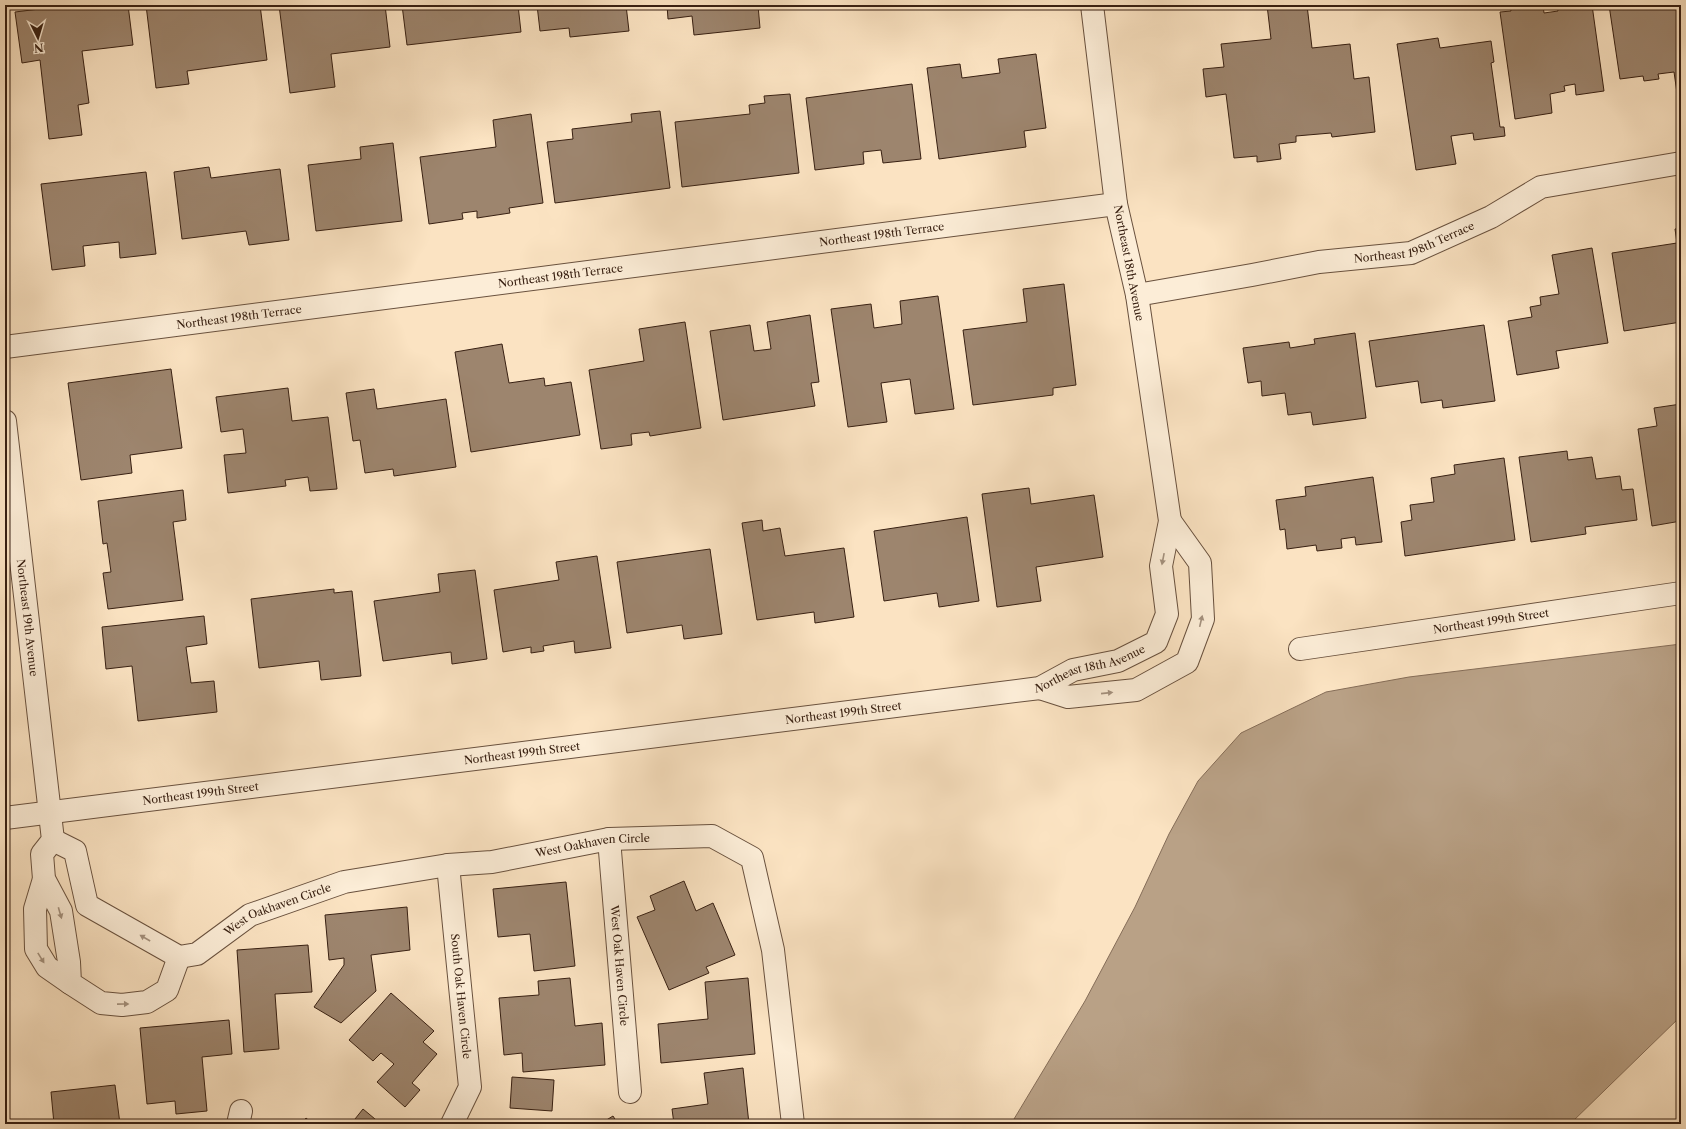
<svg xmlns="http://www.w3.org/2000/svg" width="1686" height="1129" font-family="'Libre Caslon Text',serif">
<rect width="100%" height="100%" fill="#fbe3c2"/>
<filter id="stains"><feTurbulence type="fractalNoise" baseFrequency=".005" numOctaves="4"/><feColorMatrix values="0 0 0 0 .2 0 0 0 0 .09 0 0 0 0 .02 0 0 0 .5 -.17"/></filter>
<radialGradient id="worn" r=".72"><stop offset=".6" stop-color="#630" stop-opacity="0"/><stop offset="1" stop-color="#630" stop-opacity=".3"/></radialGradient>
<path fill="#b9a186" stroke="#856d58" d="M1681,644V1016L1570,1124H1011L1085,1001L1135,907L1169,834L1198,781L1241,733L1326,692L1409,677Z"/>
<path fill="#9d856e" stroke="#382012" d="M72,5H128L133,45L82,51L89,103L78,105L82,135L49,139L40,60L22,63L15,12Z
M146,5H260L267,60L187,71L189,84L156,88Z
M279,5H385L390,47L331,54L335,87L290,93Z
M402,5H518L521,32L407,45Z
M537,5H626L629,31L570,37L569,28L540,31Z
M667,5H758L760,28L694,35L692,16L668,19Z
M1267,5H1307L1312,48L1350,44L1354,79L1369,77L1375,132L1332,137L1331,133L1296,136V142L1279,144L1281,159L1257,162V156L1234,158L1226,94L1206,97L1203,69L1224,67L1221,44L1271,39Z
M1510,5H1543L1544,13L1558,11L1557,6L1592,5L1604,91L1576,95L1575,84L1564,86L1565,91L1550,94L1552,113L1515,119L1500,12L1511,11Z
M1609,5H1634V6L1681,5V92L1677,93L1674,72L1658,74L1659,79L1644,81L1643,76L1620,79Z
M1438,38L1440,48L1491,41L1494,62L1491,63L1500,127H1504L1505,136L1474,140L1473,133L1451,136L1456,164L1416,170L1397,44Z
M1036,54L1046,128L1024,131L1026,147L939,159L927,68L960,64L962,78L1000,73L998,59Z
M912,84L921,159L883,163L881,150L863,152L864,164L815,170L806,98Z
M790,94L799,173L682,187L675,122L750,114L749,105L765,103L764,96Z
M660,111L670,188L555,203L547,142L573,139L572,129L632,122L631,114Z
M531,114L543,203L509,208L510,213L477,218V211L462,213L463,219L429,224L420,157L496,147L493,120Z
M393,143L402,221L316,231L308,165L361,159L360,147Z
M209,167L211,178L280,169L289,240L249,245L246,231L182,239L174,172Z
M146,172L156,254L120,258L119,242L83,246L85,266L52,270L41,184Z
M1681,228V322L1624,331L1612,253L1677,243L1675,229Z
M1592,248L1608,343L1556,351L1559,368L1517,375L1508,321L1532,317L1530,307L1541,305L1540,297L1559,294L1552,255Z
M1064,284L1076,385L1053,388V395L973,405L963,330L1027,322L1023,289Z
M938,296L954,409L915,414L910,379L881,383L887,422L848,427L831,309L871,304L874,328L902,324L900,301Z
M810,315L819,382L811,383L815,406L723,420L710,331L750,325L754,351L771,349L767,322Z
M685,322L701,428L650,436L649,432L631,434L632,445L601,449L589,370L644,361L639,329Z
M1484,325L1495,401L1443,408L1442,400L1421,403L1418,381L1376,387L1369,341Z
M1355,333L1366,418L1313,425L1311,412L1288,415L1285,393L1262,396L1261,381L1248,383L1243,348L1289,342L1290,348L1315,344L1314,339Z
M502,344L509,383L544,378L545,386L571,382L580,435L471,452L455,352Z
M171,369L182,448L130,455L132,473L81,480L68,383Z
M288,388L292,421L328,417L337,489L310,491L308,477L285,480L286,486L228,493L224,455L246,453L243,429L221,432L216,397Z
M374,389L377,409L446,399L456,467L394,476L393,469L365,473L360,440L353,441L346,393Z
M1681,404V521L1652,526L1638,429L1657,426L1654,408Z
M1567,451L1568,460L1592,457L1596,479L1620,476L1622,490L1633,489L1637,520L1585,527L1586,534L1531,542L1519,457Z
M1504,458L1515,540L1405,556L1401,522L1412,520L1410,505L1434,502L1431,478L1455,474L1454,465Z
M1373,477L1382,542L1356,545L1355,537L1341,539L1342,548L1317,551L1316,545L1287,549L1285,529L1280,530L1276,500L1306,496L1305,487Z
M1029,488L1031,504L1094,495L1103,557L1036,567L1041,601L997,607L982,494Z
M183,490L186,520L173,522L183,600L108,609L103,573L111,572L107,543L103,544L98,501Z
M967,517L979,601L939,607L937,593L884,601L874,531Z
M762,520L763,531L780,528L785,556L844,548L854,617L815,623L814,612L757,620L742,523Z
M710,549L722,634L684,639L682,625L627,633L617,562Z
M597,556L611,648L575,653L574,641L543,646L544,651L531,653V647L503,652L494,590L559,580L556,562Z
M475,570L487,659L452,664L451,652L383,661L374,601L440,592L438,574Z
M334,589V593L352,591L361,676L321,680L319,661L259,668L251,599Z
M204,616L207,644L186,647L191,683L214,681L217,712L138,721L132,666L106,669L102,627Z
M684,881L696,911L713,903L735,955L706,967L709,973L669,990L637,917L655,910L650,896Z
M566,882L575,966L534,971L530,934L498,937L493,889Z
M407,907L410,950L371,955L376,991L341,1023L314,1007L344,965V958L329,960L325,915Z
M308,945L312,992L275,994L279,1049L244,1052L237,950Z
M570,978L575,1026L602,1023L605,1065L523,1072L522,1053L504,1055L499,998L539,995L538,981Z
M748,978L755,1054L661,1063L658,1024L708,1019L705,982Z
M391,993L434,1031L423,1042L437,1054L412,1083L420,1090L405,1107L377,1082L394,1064L381,1053L373,1061L349,1040Z
M229,1020L232,1054L202,1057L207,1111L176,1114L175,1101L147,1104L140,1028Z
M743,1068L749,1124H674L672,1109L708,1104L704,1073Z
M512,1077L554,1080L552,1111L510,1108Z
M115,1085L120,1124H54L51,1092Z
M363,1109L381,1124H351Z
M613,1116L618,1124H600Z
M306,1118L313,1124H301Z"/>
<g fill="none" stroke-linecap="round" stroke-linejoin="round">
<g stroke="#69513e" stroke-width="24">
<g id="minor">
<path id="s1" d="M1137,295L1252,275L1319,262L1411,253L1491,217L1541,187L1681,163"/>
<path id="s2" d="M5,347L1116,204"/>
<path id="s3" d="M5,421L53,840L42,854L44,879L61,911L69,962L70,983L101,1003L122,1005L147,1002L167,990L179,957"/>
<path id="s4" d="M1300,649L1681,593"/>
<path d="M1040,688L1068,697L1136,690L1187,662L1203,619L1200,563L1170,521"/>
<path id="s5" d="M5,818L1040,688L1073,670L1118,661L1156,642L1167,614L1161,566L1170,521L1137,295L1116,204L1092,5"/>
<path id="s6" d="M609,839L630,1092"/>
<path id="s7" d="M53,840L75,851L87,905L179,957L197,954L250,915L344,882L448,865L492,862L609,839L712,836L752,858L773,950L793,1124"/>
<path id="s8" d="M448,865L470,1087L452,1124"/>
<path d="M44,879L35,909L36,949L47,967L70,983"/>
<path d="M238,1124L241,1111"/>
</g>
</g>
<use href="#minor" stroke="#fcedd7" stroke-width="22"/>
</g>
<defs><path id="oneway-solid" d="M-6-.8H1V-3.2L6.5 0L1 3.2V.8H-6Z"/></defs>
<g fill="#a4917e">
<use href="#oneway-solid" transform="translate(1163 559) rotate(101)"/>
<use href="#oneway-solid" transform="translate(1201 621) rotate(-77)"/>
<use href="#oneway-solid" transform="translate(1107 693) rotate(-6)"/>
<use href="#oneway-solid" transform="translate(60 913) rotate(74)"/>
<use href="#oneway-solid" transform="translate(145 938) rotate(-150)"/>
<use href="#oneway-solid" transform="translate(41 958) rotate(58)"/>
<use href="#oneway-solid" transform="translate(123 1004) rotate(-1)"/>
</g>
<g text-anchor="middle" stroke-width="4" stroke-linejoin="round" paint-order="stroke">
<g font-size="11" fill="#382012" stroke="#fcedd7">
<text dy="4" stroke="none"><textPath href="#s2" startOffset="884">Northeast 198th Terrace</textPath></text>
<text dy="4" stroke="none"><textPath href="#s1" startOffset="283">Northeast 198th Terrace</textPath></text>
<text transform="translate(1129 263) rotate(79)" y="4">Northeast 18th Avenue</text>
<text dy="4" stroke="none"><textPath href="#s2" startOffset="560">Northeast 198th Terrace</textPath></text>
<text dy="4" stroke="none"><textPath href="#s2" startOffset="236">Northeast 198th Terrace</textPath></text>
<text dy="4" stroke="none"><textPath href="#s3" startOffset="198">Northeast 19th Avenue</textPath></text>
<text dy="4" stroke="none"><textPath href="#s4" startOffset="193">Northeast 199th Street</textPath></text>
<text dy="4" stroke="none"><textPath href="#s5" startOffset="1097">Northeast 18th Avenue</textPath></text>
<text dy="4" stroke="none"><textPath href="#s5" startOffset="845">Northeast 199th Street</textPath></text>
<text dy="4" stroke="none"><textPath href="#s5" startOffset="521">Northeast 199th Street</textPath></text>
<text dy="4" stroke="none"><textPath href="#s5" startOffset="197">Northeast 199th Street</textPath></text>
<text dy="4" stroke="none"><textPath href="#s7" startOffset="621">West Oakhaven Circle</textPath></text>
<text dy="4" stroke="none"><textPath href="#s7" startOffset="297">West Oakhaven Circle</textPath></text>
<text dy="4" stroke="none"><textPath href="#s6" startOffset="127">West Oak Haven Circle</textPath></text>
<text dy="4" stroke="none"><textPath href="#s8" startOffset="132">South Oak Haven Circle</textPath></text>
</g>
</g>
<rect width="1686" height="1129" fill="none" stroke="#fbe3c2" stroke-width="20"/>
<rect x="6" y="6" width="1674" height="1117" fill="none" stroke="#382012" stroke-width="2"/>
<rect x="10" y="10" width="1666" height="1109" fill="none" stroke="#382012"/>
<g transform="translate(38 38) rotate(175)" stroke="#fcedd7" stroke-width="3" paint-order="stroke">
<path d="M0-3L7 15L0 10L-7 15Z" fill="#382012"/>
<text y="-6" font-size="11" font-weight="bold" text-anchor="middle" fill="#382012">N</text>
</g>
<rect width="100%" height="100%" filter="url(#stains)"/>
<rect width="100%" height="100%" fill="url(#worn)"/>
</svg>
